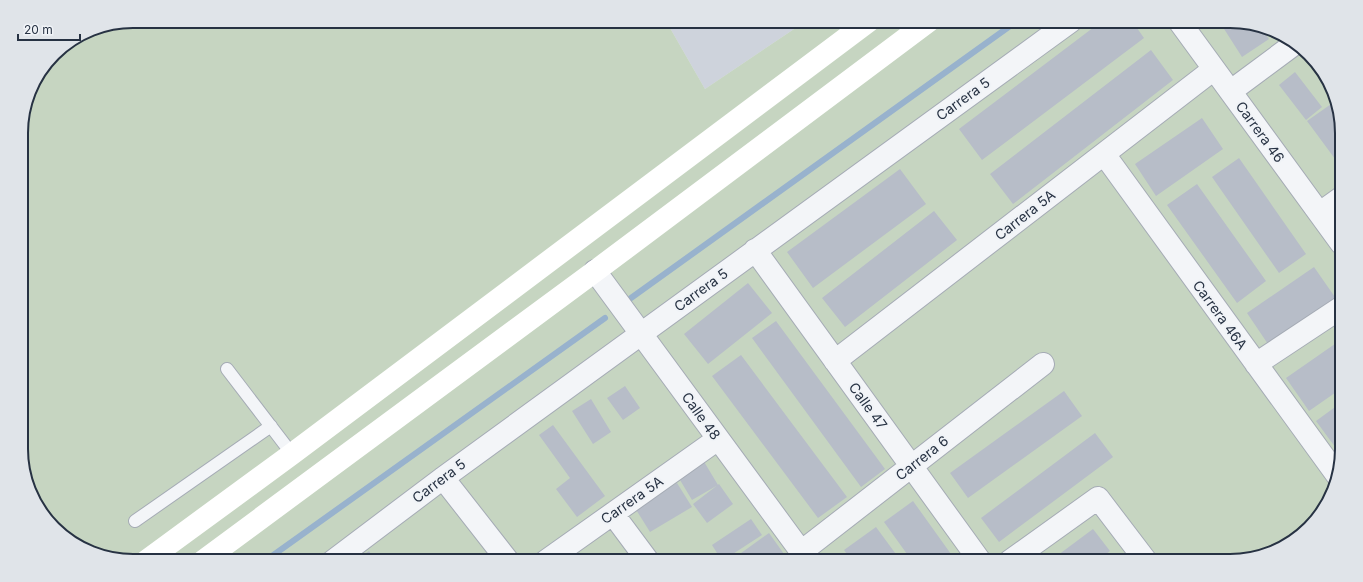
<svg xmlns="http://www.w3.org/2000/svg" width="1363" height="582" font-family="Inter,sans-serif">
<rect width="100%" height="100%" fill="#e0e4ea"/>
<path fill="#ced3dc" d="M666,21H806L705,89Z"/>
<path fill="#c6d5c1" d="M133,21H666L705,89L806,21H1230L1273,29L1319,65L1341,118L1342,449L1334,492L1298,538L1237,561H133L90,553L44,517L22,464L21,126L33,83L59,49L90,29Z"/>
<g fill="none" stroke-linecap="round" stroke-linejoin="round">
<path stroke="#98b2cd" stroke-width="6" d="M631,298L1017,21
M265,561L605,318"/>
</g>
<path fill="#b7bdc8" d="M1102,21H1132L1144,38L982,160L959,129Z
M1219,21H1230L1260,27L1269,39L1242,57Z
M1151,50L1173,80L1013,204L990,174Z
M1307,56L1319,65L1326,82L1325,83Z
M1295,72L1322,107L1306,120L1279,85Z
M1334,102L1341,118V167L1307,121Z
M1202,118L1223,149L1156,196L1135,164Z
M1239,158L1306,254L1279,273L1212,177Z
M900,169L926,204L813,288L787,252Z
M1197,184L1266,281L1237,303L1167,205Z
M934,211L957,240L845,327L822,298Z
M1314,267L1337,300L1270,347L1247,313Z
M748,283L772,313L708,364L684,334Z
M776,321L885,469L861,487L752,338Z
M1342,339V388L1309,411L1286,378Z
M741,355L847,497L818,518L712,376Z
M625,386L640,408L623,420L607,398Z
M1064,391L1082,416L968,498L950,473Z
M591,399L611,432L593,444L572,411Z
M1342,402V449L1341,455L1316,421Z
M553,425L605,496L577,517L556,489L570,478L539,435Z
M1095,433L1113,457L999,542L981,518Z
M703,460L718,485L692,500L677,475Z
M677,483L692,507L650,532L635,508Z
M719,484L733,504L707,523L693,504Z
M913,501L956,561H912L884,522Z
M751,519L762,535L722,561L712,545Z
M876,527L901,561H852L844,550Z
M1093,529L1110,551L1097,561H1050Z
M769,533L784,554L774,561H730Z
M369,551L376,561H354Z
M492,552L498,561H480Z"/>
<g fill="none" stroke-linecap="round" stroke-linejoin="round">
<g stroke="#a5abb5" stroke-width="14">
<path id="service" d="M227,369L292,454
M135,521L271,426"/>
</g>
<g stroke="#a5abb5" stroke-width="24">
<path id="minor" d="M1179,21L1341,243
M1231,91L1293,45
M1104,154L1337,475
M1320,213L1341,198
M755,250L980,561
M595,271L808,561
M835,361L1214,69
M1256,364L1342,307
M443,478L508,561
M613,514L648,561
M801,552L1043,364
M333,561L443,478L1071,21
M546,561L718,439
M1010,561L1098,498L1146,561"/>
</g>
<use href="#service" stroke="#f3f5f8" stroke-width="12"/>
<use href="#minor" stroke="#f3f5f8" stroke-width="22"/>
<path stroke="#fff" stroke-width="22" d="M146,561L292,454L869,21
M203,561L598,269L929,21"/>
</g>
<g text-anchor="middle" stroke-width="4" stroke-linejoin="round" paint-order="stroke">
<g font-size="14" fill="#273243" stroke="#f0f3f7">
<text transform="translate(963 99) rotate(-36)" y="5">Carrera 5</text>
<text transform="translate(1260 132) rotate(54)" y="5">Carrera 46</text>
<text transform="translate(1025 215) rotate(-38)" y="5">Carrera 5A</text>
<text transform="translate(701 290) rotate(-36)" y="5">Carrera 5</text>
<text transform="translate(1220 315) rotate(54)" y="5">Carrera 46A</text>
<text transform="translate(868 406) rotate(54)" y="5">Calle 47</text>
<text transform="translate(701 416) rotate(54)" y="5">Calle 48</text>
<text transform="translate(922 458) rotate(-38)" y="5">Carrera 6</text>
<text transform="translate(439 481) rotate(-37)" y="5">Carrera 5</text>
<text transform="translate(632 500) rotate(-35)" y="5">Carrera 5A</text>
</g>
</g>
<path d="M0 0H1363V582H0ZM133 28H1230A105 105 0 0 1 1335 133V449A105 105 0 0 1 1230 554H133A105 105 0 0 1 28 449V133A105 105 0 0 1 133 28Z" fill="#e0e4e9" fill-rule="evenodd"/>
<path fill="none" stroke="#273243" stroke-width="2" d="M133 28H1230A105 105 0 0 1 1335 133V449A105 105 0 0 1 1230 554H133A105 105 0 0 1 28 449V133A105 105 0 0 1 133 28Z"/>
<path d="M18 34v6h62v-6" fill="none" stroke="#273243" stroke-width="2"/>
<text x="24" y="34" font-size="12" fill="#273243" stroke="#f0f3f7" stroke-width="3" paint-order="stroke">20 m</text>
</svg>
